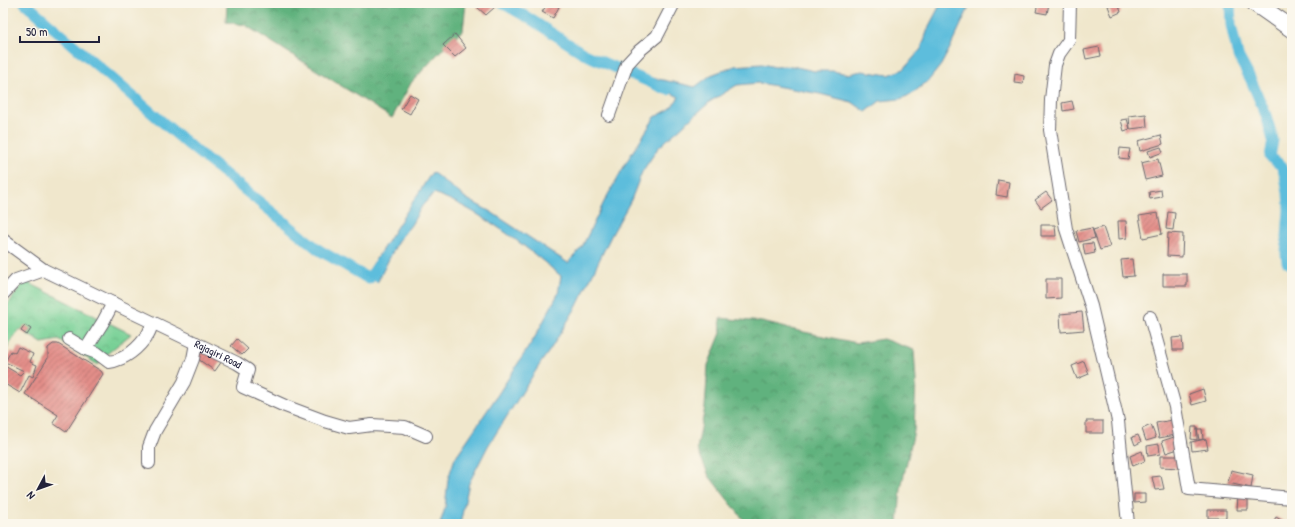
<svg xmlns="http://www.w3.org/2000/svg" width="1295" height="527" font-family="'Patrick Hand',sans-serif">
<defs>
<pattern id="forest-crowns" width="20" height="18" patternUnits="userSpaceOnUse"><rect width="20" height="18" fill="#61b27e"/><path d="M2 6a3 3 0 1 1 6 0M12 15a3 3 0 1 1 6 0" fill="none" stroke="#509068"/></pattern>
<pattern id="park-crowns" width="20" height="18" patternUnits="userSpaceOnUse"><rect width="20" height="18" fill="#77d095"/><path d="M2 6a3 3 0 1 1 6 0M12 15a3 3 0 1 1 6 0" fill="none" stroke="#67b281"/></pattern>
<pattern id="building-hatch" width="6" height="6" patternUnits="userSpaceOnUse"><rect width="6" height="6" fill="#e38e89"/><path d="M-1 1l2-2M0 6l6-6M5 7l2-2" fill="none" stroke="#b87471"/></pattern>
</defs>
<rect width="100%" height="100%" fill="#fbf7ec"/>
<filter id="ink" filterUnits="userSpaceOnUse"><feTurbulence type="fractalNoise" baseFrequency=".025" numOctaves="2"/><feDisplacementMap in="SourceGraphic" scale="8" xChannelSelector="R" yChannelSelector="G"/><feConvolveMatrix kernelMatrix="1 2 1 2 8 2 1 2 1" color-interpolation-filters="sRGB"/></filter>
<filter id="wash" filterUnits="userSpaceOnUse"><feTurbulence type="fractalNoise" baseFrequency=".012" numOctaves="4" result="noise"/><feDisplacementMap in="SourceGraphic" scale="16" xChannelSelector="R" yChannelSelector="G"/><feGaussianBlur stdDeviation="0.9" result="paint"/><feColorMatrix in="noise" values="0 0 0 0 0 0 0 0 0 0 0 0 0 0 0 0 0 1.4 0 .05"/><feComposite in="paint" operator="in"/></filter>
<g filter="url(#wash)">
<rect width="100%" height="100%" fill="#f0e7cc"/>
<path fill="url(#forest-crowns)" stroke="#426a5c" d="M227,3H466L463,30L447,44L411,83L392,118L245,25L226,22Z
M720,318L762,322L799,331L857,343L883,339L914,350L916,381L914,431L901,488L898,524H747L709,476L697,449L705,407L708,365L721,333Z"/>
<path fill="url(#park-crowns)" stroke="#4c7968" d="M25,281L131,334L102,358L98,365L59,340L42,343L19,329L3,355V311Z"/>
<path fill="#5dbddc" stroke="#40708c" d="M941,3H971L949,50L941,65L929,80L912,94L900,99L880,101L866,112L852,102L820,94L759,83L737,85L711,101L658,148L642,172L631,200L611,236L577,306L550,350L542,361L488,446L469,483L460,524H440L445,508L448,479L455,458L495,399L535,337L558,294L561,276C523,244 481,211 434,193L422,206L411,225L398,241L377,283L371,277L369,270L432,172L467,199L491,212L568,263L582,247L605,200L630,156L655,117L670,109L679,97L638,76L663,80L695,87L711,75L735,66L762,64L775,67L792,66L814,71H832L848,74L862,71L889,75L904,69L921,49L929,26Z"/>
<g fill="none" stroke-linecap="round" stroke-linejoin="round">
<path stroke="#5dbddc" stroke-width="11" d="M25,3L189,145L319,250L369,279L379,264
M502,3L527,17L586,55L668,90
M1230,3L1231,25L1238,56L1250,78L1266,115L1273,140L1270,157L1282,166L1285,176L1288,192L1289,209L1286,253L1287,262L1292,265"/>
</g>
<g id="blocks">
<path fill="url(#building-hatch)" d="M481,3H491L495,7L486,15L477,7Z
M548,3H552L559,7L553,18L542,12Z
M1038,3H1049L1047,14L1036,12Z
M1114,3H1118L1121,12L1112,16L1108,6Z
M455,34L466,48L455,57L443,45Z
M1099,47L1101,56L1086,59L1084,50Z
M1015,74L1024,76L1023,84L1014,83Z
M410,94L418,99L410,114L401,109Z
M1072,101L1074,109L1063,111L1062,103Z
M1146,114L1147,127L1130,129L1129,116Z
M1127,119L1130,129L1124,131L1121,120Z
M1161,135L1163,144L1140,151L1138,141Z
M1161,147L1163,152L1150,157L1148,151Z
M1120,148L1130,149L1128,159L1119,158Z
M1158,159L1162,176L1145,180L1141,163Z
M998,180L1009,182L1007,197L996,195Z
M1161,190L1162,197L1150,199L1149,192Z
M1046,192L1052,200L1041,208L1035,200Z
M1168,212L1175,213L1173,230L1166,229Z
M1158,213L1162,234L1143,238L1139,216Z
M1118,221H1126L1127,238L1119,239Z
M1041,225H1055L1056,236H1041Z
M1103,227L1110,247L1100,250L1093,230Z
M1092,228L1095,238L1079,242L1076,231Z
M1168,233L1183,234L1182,257L1167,256Z
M1093,243L1095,253L1085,255L1083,244Z
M1132,259L1134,276L1123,277L1121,260Z
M1163,274H1187V286H1163Z
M1046,279H1061V298L1046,299Z
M1082,312L1084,330L1061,332L1060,314Z
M25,325L31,329L27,335L21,331Z
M1182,337L1183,350H1173L1172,338Z
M237,339L248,349L242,355L231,346Z
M53,344H58L101,371L103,374L66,432L53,423L58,415L25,394L48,358V348Z
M18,347L33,354L30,362L37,365L33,377L29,375L20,393L3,383V365L20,375L24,371L5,362L11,351L15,353Z
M202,347L222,361L215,371L195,357Z
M1084,361L1089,374L1077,379L1072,366Z
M1203,389L1206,401L1192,405L1189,394Z
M1173,420L1176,435L1159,438L1156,423Z
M1086,421H1103V433H1086Z
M1151,425L1156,438L1146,441L1142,429Z
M1192,427H1197V440L1191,439Z
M1197,429H1202L1203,439L1199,440Z
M1138,435L1141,442L1135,445L1132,437Z
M1174,437L1178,449L1166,453L1162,441Z
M1206,439L1208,449L1192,451L1191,442Z
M1159,444L1160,454L1148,456L1147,446Z
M1142,451L1145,461L1133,466L1130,456Z
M1160,456H1181V468L1160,467Z
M1231,470L1253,475L1251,488L1228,483Z
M1161,476L1164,489L1155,490L1152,477Z
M1134,494H1145V502L1134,503Z
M1238,496H1248V510H1237Z
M1208,510H1226V518H1208Z
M1276,517L1288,524H1272Z"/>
</g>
</g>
<g filter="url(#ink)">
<use href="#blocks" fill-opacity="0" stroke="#6a676e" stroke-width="1"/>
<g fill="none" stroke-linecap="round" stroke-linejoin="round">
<g stroke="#6a676e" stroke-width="14">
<g id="minor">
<path d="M1070,3L1069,40L1059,54L1055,65L1051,100L1050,130L1066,229L1091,306L1118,421L1128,524"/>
<path d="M609,115L627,64L639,51L657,36L674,3"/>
<path id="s1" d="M3,240L44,270L237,363L248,370L243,387L285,406L325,421L349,428L372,425L405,427L426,436"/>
<path d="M3,294L16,280L44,270"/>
<path d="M1150,317L1175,407L1189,489L1292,498"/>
<path d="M69,339L86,349L103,322L113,303"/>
<path d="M86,349L97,353L109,362C125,360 139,348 148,334C150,331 151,326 153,323"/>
<path d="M149,463V447L155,431L184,382L193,359L196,343"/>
</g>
</g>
<g stroke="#6a676e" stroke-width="19">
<path id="secondary" d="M1255,3L1292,29"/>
</g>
<use href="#minor" stroke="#fff" stroke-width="12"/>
<use href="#secondary" stroke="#fff" stroke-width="17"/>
</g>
</g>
<g text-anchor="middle" stroke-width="3" stroke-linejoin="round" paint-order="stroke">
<g font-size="11" fill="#22223b" stroke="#fbf7ec">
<text dy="4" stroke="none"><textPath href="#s1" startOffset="244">Rajagiri Road</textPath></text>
</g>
</g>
<rect width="1295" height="527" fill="none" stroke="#fbf7ec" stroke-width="16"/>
<g transform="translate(38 489) rotate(229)" stroke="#fbf7ec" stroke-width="3" paint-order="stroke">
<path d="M0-3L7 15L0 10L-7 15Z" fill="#22223b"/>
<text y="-6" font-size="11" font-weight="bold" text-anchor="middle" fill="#22223b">N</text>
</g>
<path d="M20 36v6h79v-6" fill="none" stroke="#22223b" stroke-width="2"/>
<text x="26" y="36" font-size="12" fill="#22223b" stroke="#fbf7ec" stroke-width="3" paint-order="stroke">50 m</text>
</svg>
